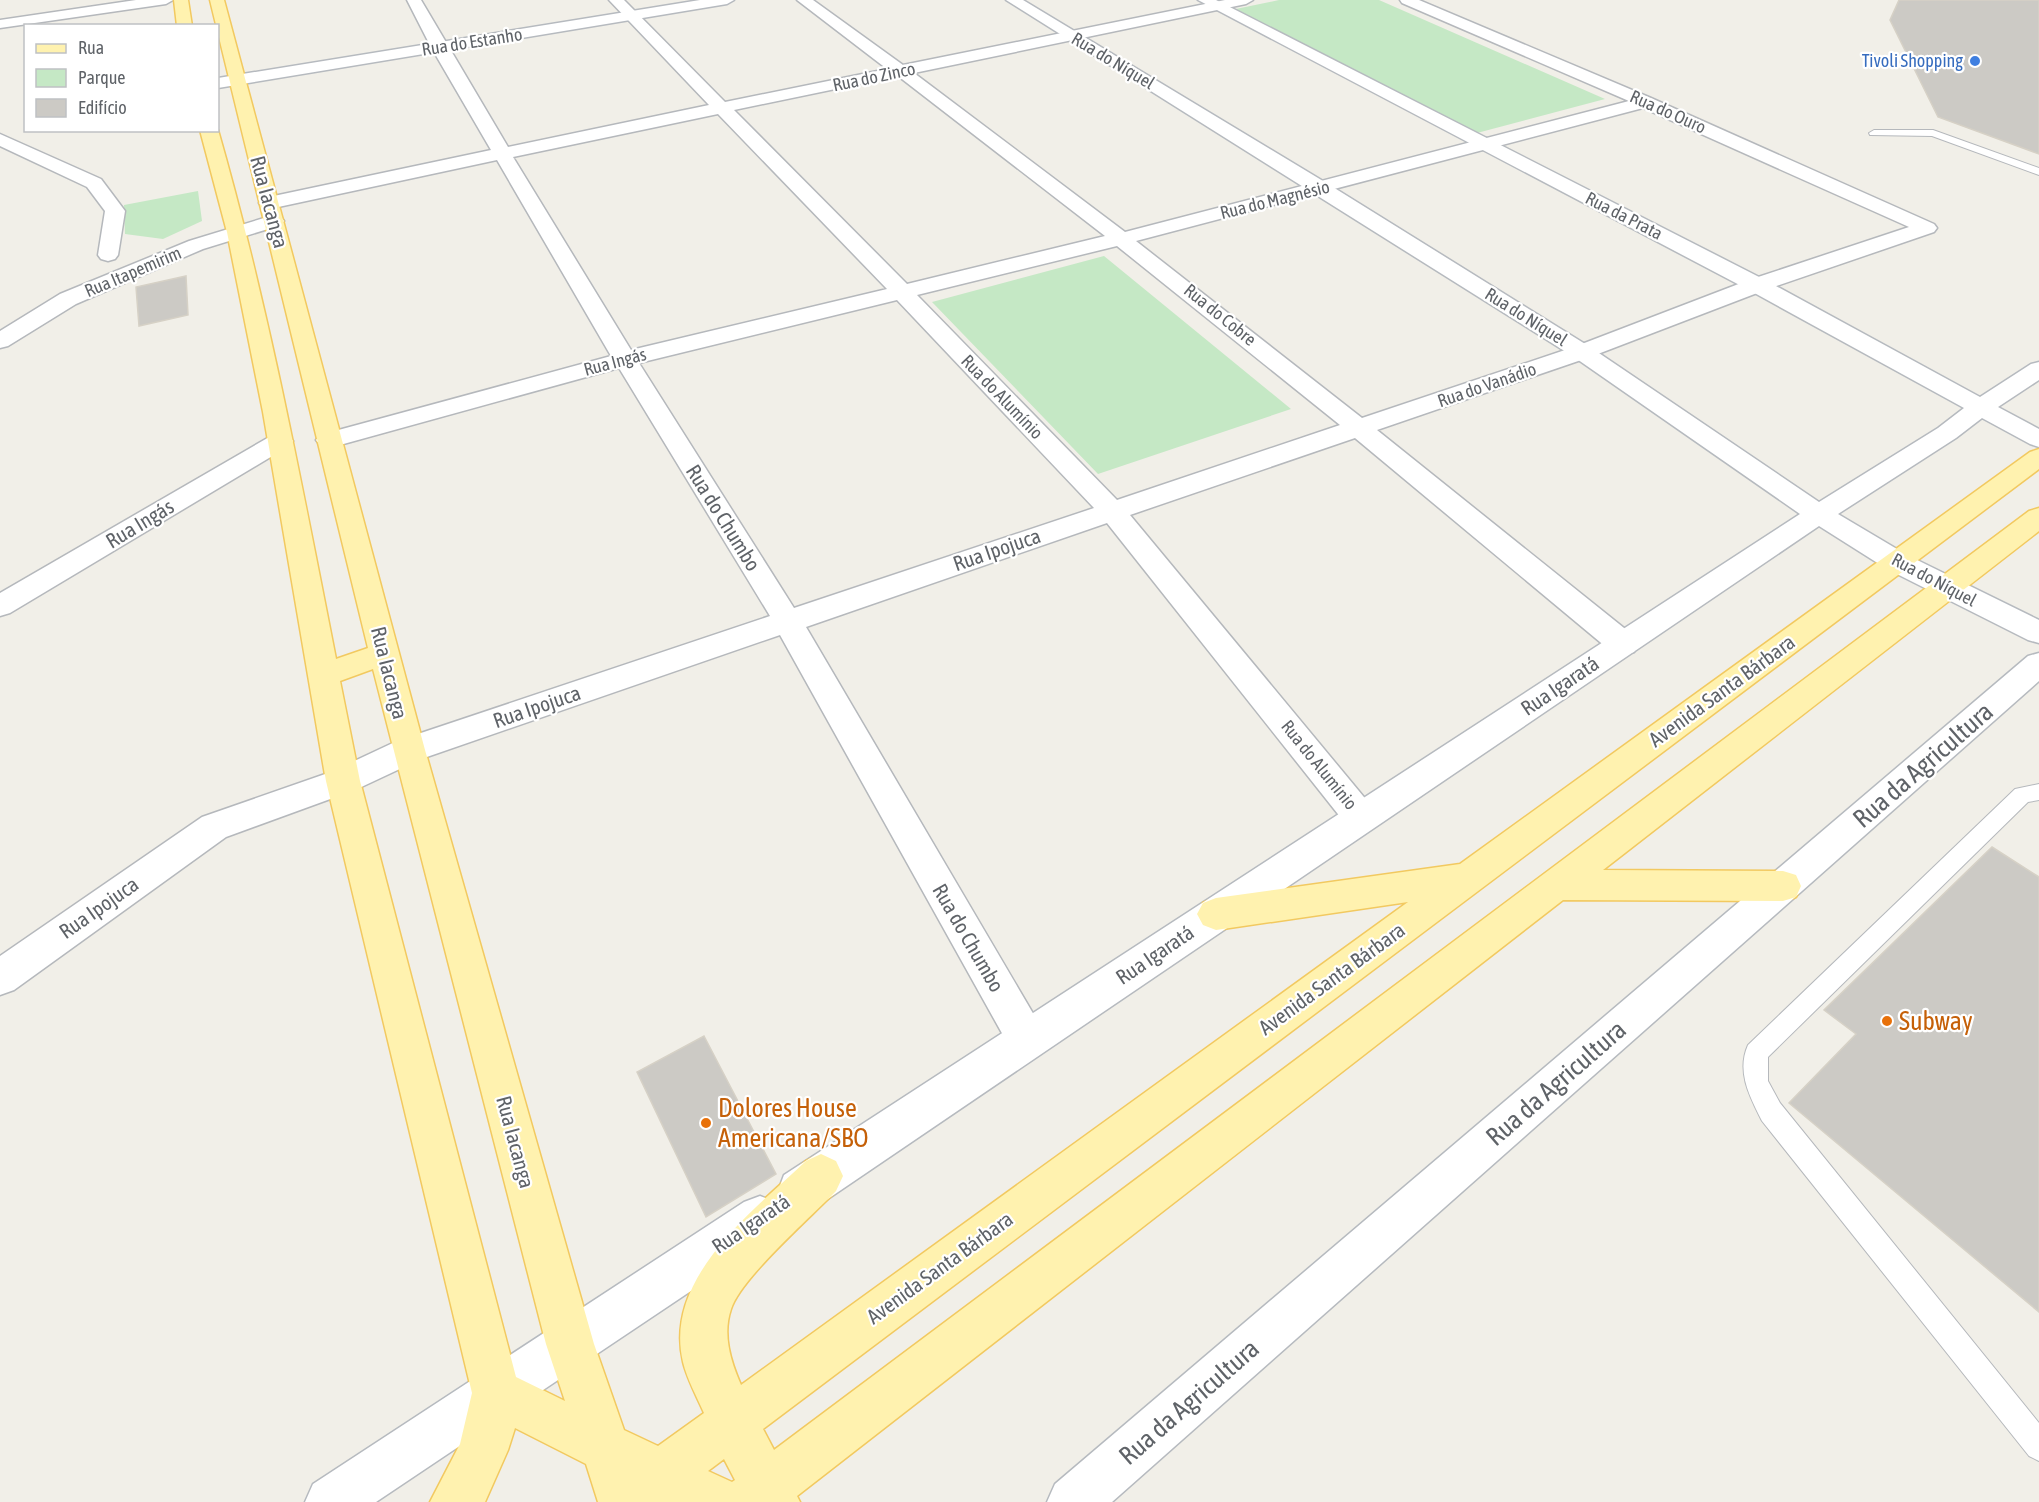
<svg xmlns="http://www.w3.org/2000/svg" width="2039" height="1502" font-family="'Asap Condensed',sans-serif">
<rect width="100%" height="100%" fill="#f1efe8"/>
<path fill="#c5e8c5" d="M1279,0H1379L1605,99L1477,133L1231,10Z
M198,191L202,221L163,239L125,234L124,205Z
M1104,256L1291,409L1098,474L932,302Z"/>
<path fill="#cccac5" stroke="#d6d1c6" stroke-width="1.5" d="M1899,0H2039V154L1938,117L1890,20Z
M186,276L188,315L139,326L136,287Z
M1992,847L2039,877V1312L1789,1103L1856,1034L1824,1010Z
M704,1036L776,1174L706,1217L637,1072Z"/>
<g fill="none" stroke-linecap="round" stroke-linejoin="round">
<g stroke="#b5b8bc" stroke-width="2">
<path id="lane" d="M1874,130H1933L2039,168V175L1932,136L1870,135L1869,133Z
M2039,784V800L2028,802L1768,1057V1081L1780,1103L2039,1423V1461L2029,1456L1762,1121C1750,1097 1736,1072 1748,1045L2015,789Z"/>
</g>
<g stroke="#b5b8bc" stroke-width="3">
<path id="street" d="M136,0H173L166,4L0,28V20Z
M407,0H421L508,147L709,105L609,0H624L725,102L887,69L797,0H813L903,65L1225,0H1253L1246,4L914,73L1125,232L1629,101L1402,3L1400,0H1419L1651,98L1934,224L1937,228L1934,232L1765,290L1590,357L1377,430L1634,636L1638,644L1634,652L1623,655L1612,652L1355,438L1130,515L1373,808L1378,818L1373,828L1361,832L1349,828L1107,523L806,627L1041,1027L1047,1040L1041,1053L1027,1059L1013,1053L780,635L421,759L355,790L226,837L14,990L0,995V956L202,817L331,772L397,741L770,616L619,368L329,448L320,445L316,440L320,435L611,356L497,160L269,209L262,207L259,203L262,199L269,197L491,150L431,47ZM898,76L1105,236L907,284L734,110ZM1643,108L1909,227L1749,280L1574,347L1362,418L1136,241ZM718,114L887,289L631,350L513,157ZM1117,246L1340,425L1117,500L917,295ZM897,300L1094,508L794,608L639,363Z
M0,134L101,179L125,211L118,255L115,259L108,261L101,259L98,255L105,211L87,187L0,146Z
M274,215L281,217L284,221L281,225L203,249L76,304L8,346L0,348V331L60,294L189,241Z
M280,433L289,436L293,441L289,446L10,613L0,616V593L271,436Z"/>
</g>
<g stroke="#b6babf" stroke-width="3">
<path id="secondary" d="M700,0H734L727,4L218,88V78Z
M1006,0H1023L1328,184L1590,347L1819,502L1938,428L1964,408L1749,290L1198,0H1216L1765,280L1980,397L2031,364L2039,362V380L1998,407L2039,429V447L2030,444L1982,418L1956,438L1838,514L1907,555L2039,620V643L2028,640L1887,569L1819,526L816,1207L800,1213L784,1207L778,1191L784,1175L1800,514L1574,357Z
M2039,653V681L1112,1502H1047L1055,1484L2028,656Z
M760,1196L776,1202L782,1218L776,1234L376,1502H305L313,1484L744,1202Z"/>
</g>
<g stroke="#f2c960" stroke-width="3">
<path id="primary" d="M174,0H188L192,26H177Z
M210,0H224L425,750L594,1344L624,1430L658,1446L704,1413C697,1397 687,1379 683,1362C663,1278 753,1211 806,1161L821,1154L836,1161L843,1176L836,1191C811,1217 741,1278 731,1309C722,1335 731,1362 741,1385L1408,902L1216,930L1203,925L1197,914L1203,903L1216,898L1460,864L2030,452L2039,449V469L763,1429L774,1450L2029,511L2039,508V531L1603,870L1783,871L1796,875L1801,886L1796,897L1783,901L1563,900L797,1496L800,1502H598L586,1464L515,1428L508,1450L485,1502H430L460,1444L472,1393L326,781L263,412L227,232L200,130H218C268,304 301,481 336,659L368,648ZM373,669L546,1344L565,1401L516,1377L360,781L340,681ZM724,1459L735,1480L732,1482L708,1471Z"/>
</g>
<use href="#lane" fill="#fff" fill-rule="evenodd"/>
<use href="#street" fill="#fff" fill-rule="evenodd"/>
<use href="#secondary" fill="#fff" fill-rule="evenodd"/>
<use href="#primary" fill="#fff2af" fill-rule="evenodd"/>
</g>
<circle fill="#3f7fe0" stroke="#fff" stroke-width="2" cx="1975" cy="61" r="6"/>
<g fill="#e8710a" stroke="#fff" stroke-width="2">
<circle cx="1887" cy="1021" r="6"/>
<circle cx="706" cy="1123" r="6"/>
</g>
<g text-anchor="middle" stroke-width="4.5" stroke-linejoin="round" paint-order="stroke">
<g font-size="18" fill="#5f6368" stroke="#fff">
<text transform="translate(472 42) rotate(-9)" y="6">Rua do Estanho</text>
<text transform="translate(1113 61) rotate(31)" y="6">Rua do Níquel</text>
<text transform="translate(874 77) rotate(-12)" y="6">Rua do Zinco</text>
<text transform="translate(1668 112) rotate(24)" y="6">Rua do Ouro</text>
<text transform="translate(1275 200) rotate(-14)" y="6">Rua do Magnésio</text>
<text transform="translate(1624 216) rotate(27)" y="6">Rua da Prata</text>
<text transform="translate(133 272) rotate(-23)" y="6">Rua Itapemirim</text>
<text transform="translate(1220 315) rotate(39)" y="6">Rua do Cobre</text>
<text transform="translate(1526 317) rotate(32)" y="6">Rua do Níquel</text>
<text transform="translate(615 362) rotate(-15)" y="6">Rua Ingás</text>
<text transform="translate(1487 385) rotate(-19)" y="6">Rua do Vanádio</text>
<text transform="translate(1002 397) rotate(46)" y="6">Rua do Alumínio</text>
<text transform="translate(1934 580) rotate(28)" y="6">Rua do Níquel</text>
<text transform="translate(1319 765) rotate(51)" y="6">Rua do Alumínio</text>
</g>
<g font-size="18" fill="#366cbe" stroke="#fff" text-anchor="end">
<text x="1963" y="67">Tivoli Shopping</text>
</g>
<g font-size="21" fill="#5f6368" stroke="#fff">
<text transform="translate(269 202) rotate(75)" y="7">Rua Iacanga</text>
<text transform="translate(723 518) rotate(58)" y="7">Rua do Chumbo</text>
<text transform="translate(140 524) rotate(-31)" y="7">Rua Ingás</text>
<text transform="translate(997 550) rotate(-19)" y="7">Rua Ipojuca</text>
<text transform="translate(389 673) rotate(76)" y="7">Rua Iacanga</text>
<text transform="translate(1560 686) rotate(-34)" y="7">Rua Igaratá</text>
<text transform="translate(1722 691) rotate(-36)" y="7">Avenida Santa Bárbara</text>
<text transform="translate(537 707) rotate(-19)" y="7">Rua Ipojuca</text>
<text transform="translate(99 908) rotate(-35)" y="7">Rua Ipojuca</text>
<text transform="translate(968 938) rotate(60)" y="7">Rua do Chumbo</text>
<text transform="translate(1155 955) rotate(-34)" y="7">Rua Igaratá</text>
<text transform="translate(1332 979) rotate(-36)" y="7">Avenida Santa Bárbara</text>
<text transform="translate(515 1142) rotate(75)" y="7">Rua Iacanga</text>
<text transform="translate(751 1224) rotate(-34)" y="7">Rua Igaratá</text>
<text transform="translate(940 1268) rotate(-36)" y="7">Avenida Santa Bárbara</text>
</g>
<g font-size="26" fill="#5f6368" stroke="#fff">
<text transform="translate(1923 765) rotate(-41)" y="9">Rua da Agricultura</text>
<text transform="translate(1556 1083) rotate(-41)" y="9">Rua da Agricultura</text>
<text transform="translate(1189 1402) rotate(-41)" y="9">Rua da Agricultura</text>
</g>
<g font-size="26" fill="#c56008" stroke="#fff" text-anchor="start">
<text x="1899" y="1030">Subway</text>
<text x="718" y="1117">Dolores House<tspan x="718" dy="30">Americana/SBO</tspan></text>
</g>
</g>
<rect x="24" y="24" width="195" height="108" fill="#ffffff" stroke="#bfc1c3" stroke-width="1.5"/>
<rect x="36" y="44" width="30" height="9" fill="#fff2af" stroke="#bfc1c3" stroke-width="1.5"/>
<text x="78" y="54" font-size="18" fill="#5f6368">Rua</text>
<rect x="36" y="69" width="30" height="18" fill="#c5e8c5" stroke="#bfc1c3" stroke-width="1.5"/>
<text x="78" y="84" font-size="18" fill="#5f6368">Parque</text>
<rect x="36" y="99" width="30" height="18" fill="#cccac5" stroke="#bfc1c3" stroke-width="1.5"/>
<text x="78" y="114" font-size="18" fill="#5f6368">Edifício</text>
</svg>
